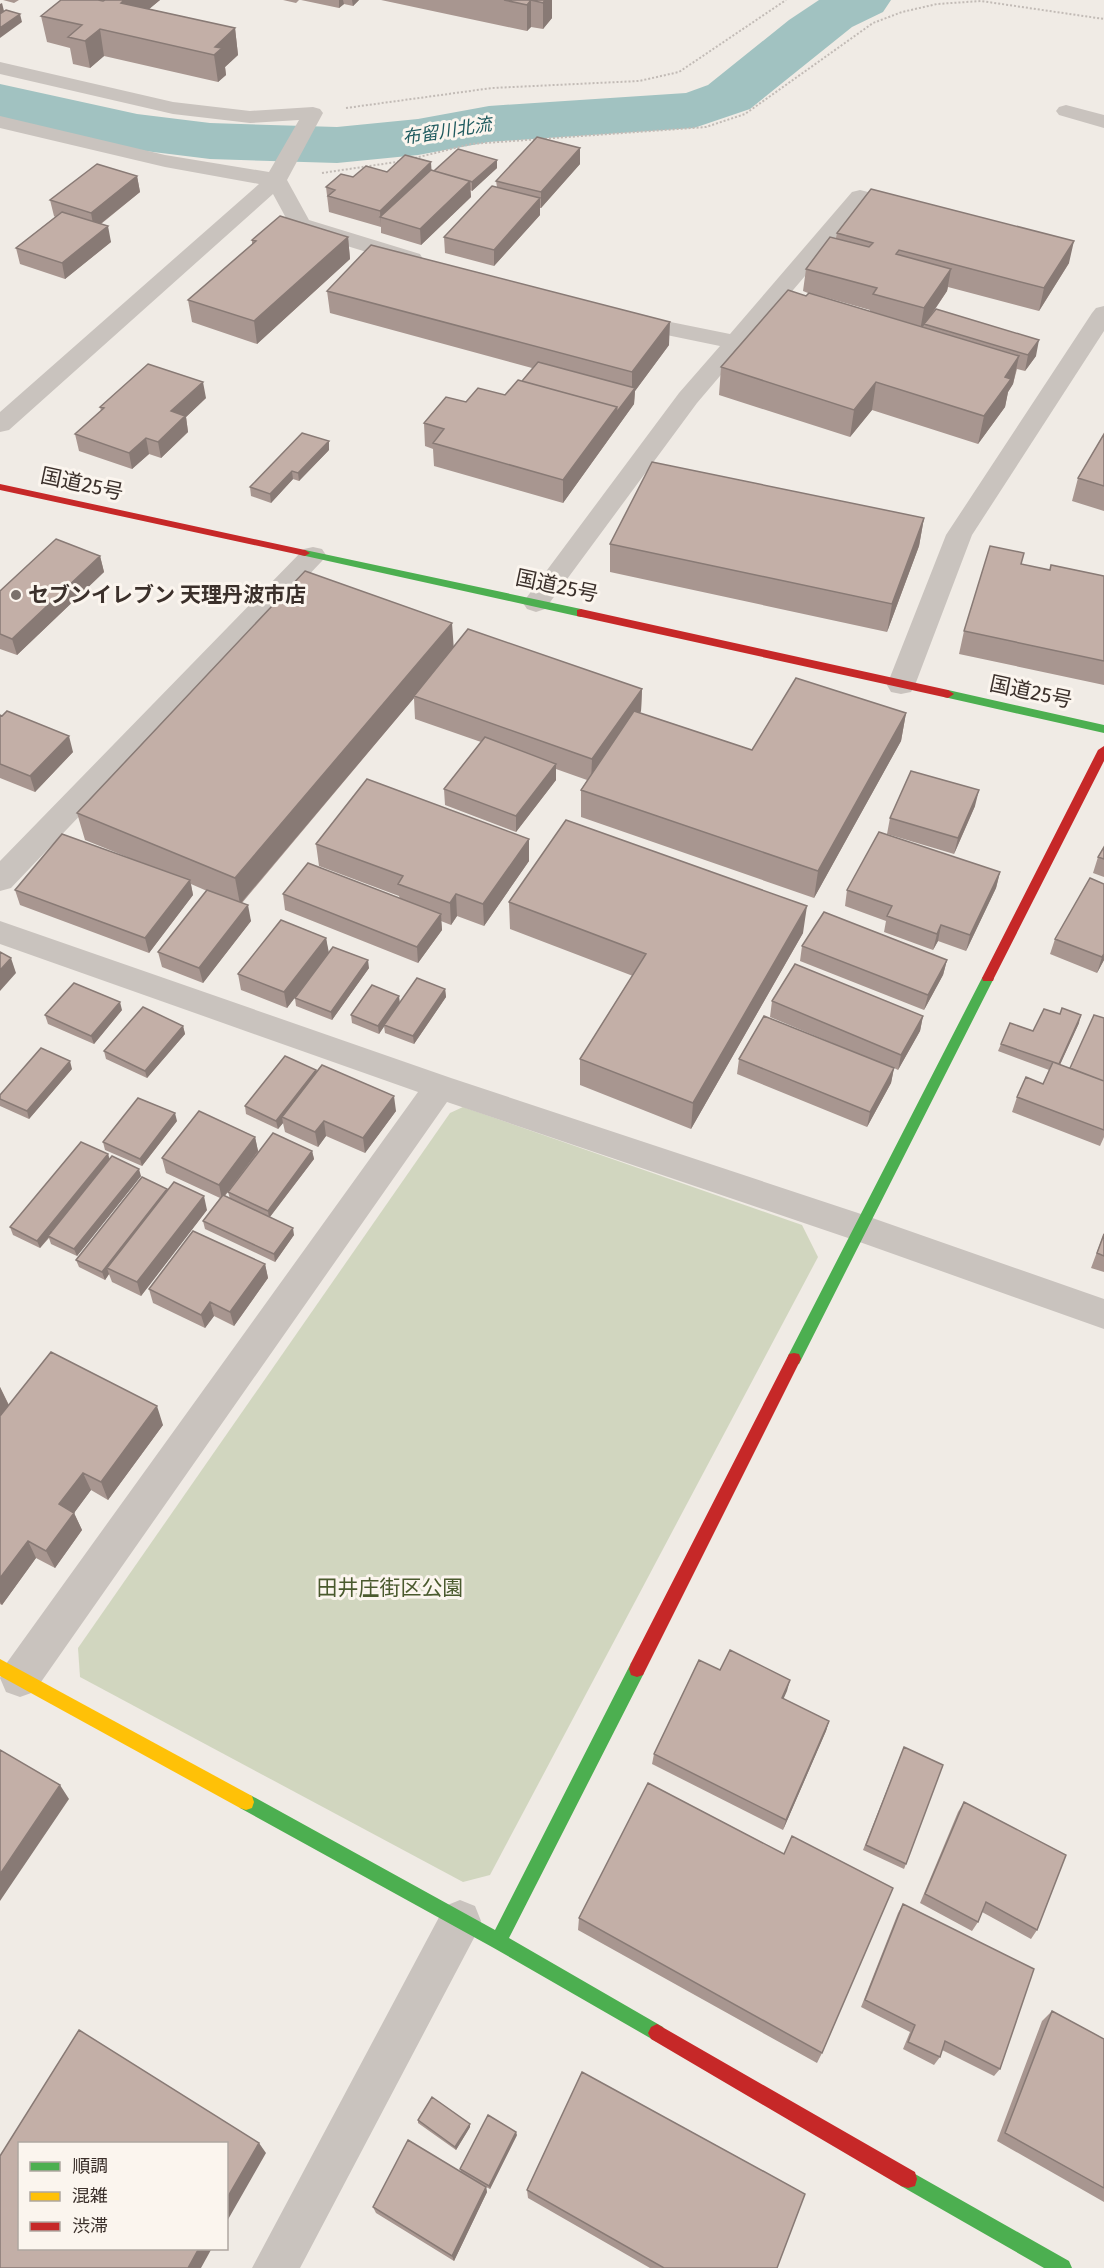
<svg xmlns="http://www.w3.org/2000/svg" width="1104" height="2268" font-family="'Fira Sans','Noto Sans JP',sans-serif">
<rect width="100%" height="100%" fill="#f0ebe5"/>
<path fill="#d1d6bf" d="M463,1107L802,1225L818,1257L490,1875L463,1882L80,1677L78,1648L450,1113Z"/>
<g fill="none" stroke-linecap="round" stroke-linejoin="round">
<path fill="#a1c2c1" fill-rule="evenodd" d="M819,0H891L883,12L852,27L750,109L694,128L489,142L418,155L337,163L210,159L137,150L0,120V84L137,114L210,123L337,127L418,119L489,106L686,93L708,85L789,20Z"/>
<path stroke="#c2bbb6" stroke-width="2" stroke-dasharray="2 2" stroke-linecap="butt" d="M346,108L492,88L639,81L679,72L786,0
M411,159L471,144L706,127L745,114L873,23L902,12L937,4L981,1L1104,19
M322,173L403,161"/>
<path fill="#c9c3be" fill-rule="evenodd" d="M0,62L173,102L250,111L313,107L320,109L323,113L287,180L309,220L420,254L423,259L420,264L412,266L292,229L273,194L9,430L0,432V412L259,184L165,167L0,128V116L165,155L269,172L299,120L250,123L173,114L0,74Z
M1066,105L1104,115V128L1059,115L1056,111L1059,107Z
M860,190L868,192L871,197L868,202L697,403L545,609L536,612L527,609L523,603L527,597L679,393L720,346L618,325L614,320L618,315L626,313L730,334L852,192Z
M1104,306V331L972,535L915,685L911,692L901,694L891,692L887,685L946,535L1092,313L1096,308Z
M313,547L322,549L326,555L322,561L11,888L0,891V861L304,549Z
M0,921L451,1078L861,1214L1104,1299V1329L854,1240L447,1102L34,1692L20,1697L6,1692L0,1678L6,1664L418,1092L0,944Z
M460,1900L475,1906L481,1921L475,1936L300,2268H252L445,1906Z"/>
<path fill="#4caf50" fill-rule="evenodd" d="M305,550L581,609L586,613L581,617L301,555L300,553Z
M948,690L1104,725V733L944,697V691Z
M988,973L994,978L799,1364L794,1365L789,1364L787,1359L789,1354L982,978Z
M637,1661L643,1663L645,1669L643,1675L509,1938L663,2027L666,2033L663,2039L657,2042L492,1947L240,1808L238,1802L240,1796L246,1794L252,1796L495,1930L631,1663Z
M908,2170L1069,2261L1072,2268H1044L901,2186L899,2179L901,2172Z"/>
<path fill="#ffc107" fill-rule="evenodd" d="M0,1659L252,1796L254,1802L252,1808L246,1810L240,1808L0,1676Z"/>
<path fill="#c62828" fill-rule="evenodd" d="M0,484L305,550L310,553L305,556L0,490Z
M581,609L948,690L954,694L948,698L577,616V610Z
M1104,746V761L994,978L993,981H983L982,978L1098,750Z
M794,1353L799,1354L801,1359L643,1675L637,1677L631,1675L629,1669L631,1663L789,1354Z
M657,2024L915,2172L917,2179L915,2186L908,2188L901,2186L651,2039L648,2033L651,2027Z"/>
</g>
<path fill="#a89690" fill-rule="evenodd" d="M3,0H19L14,3Z
M61,0H160L149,9L235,28L238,55L225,67L226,75L218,82L104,56L90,68L73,64L70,48L47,42L41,16Z
M283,0H299L296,3Z
M301,0H359L353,6L344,4L339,8Z
M381,0H552V18L543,29L531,27L527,31Z
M580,148V164L541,208H540V215L494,266L445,253L444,237L497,187L496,181Z
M497,160V168L472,191L470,190L471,197L421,245L381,233V227L329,212L326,187L353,177L387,172L431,162V170L434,171Z
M137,176L140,192L101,224L111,242L65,279L20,264L16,248L55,217L54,216L50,200Z
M837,233L1069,263L1039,311L948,287L947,291L928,320L1036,356L1025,371L1017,369L1013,384L1008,392L1005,407L978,444L872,410L850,437L719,395L721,367L806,296L808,293L803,291L806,269L836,238ZM817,295L870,310V311Z
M348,237L350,259L257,344L192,322L188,300L252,245V240Z
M327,291L669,345L635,391L634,404L563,503L434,466L433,449L425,446L424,423L466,402L505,395L522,381L532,368L330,313Z
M206,398L186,417L188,432L161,458L149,454L132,469L79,451L75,434L101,411L100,407Z
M1104,434V511L1072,501L1078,478Z
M329,450L299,481L293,479L271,503L251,496L250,487Z
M924,518L919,546L887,632L610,572V544Z
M100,556L104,572L17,655L0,649V591Z
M1022,564L1050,570L1104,576V685L959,654L964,631Z
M453,647L642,689L641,711L640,713L752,750L906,713L901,741L814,898L581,817V790L587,780L556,769V780L516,832L445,805L444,789L481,742L415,719L414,698L242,903L251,921L203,983L162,967L158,952L207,891L191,884L193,895L149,953L20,905L15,890L127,857L85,840L77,813Z
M0,715L73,752L35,792L0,778Z
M975,806L954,854L887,834L890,818Z
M316,844L529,861L484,926L457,916L451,925L441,921L442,930L418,963L285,910L283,894L400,899L399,896L319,866Z
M1104,847V877L1093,873L1098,857Z
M1000,872L996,888L966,951L938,941L933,950L884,932L886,921L845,906L847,890Z
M1104,884V960L1097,973L1050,954L1055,939Z
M509,902L803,933L691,1129L580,1085V1059L633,976L510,929Z
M326,938L328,952L369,968L332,1020L296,1006L295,998L304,985L287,1008L241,990L238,974Z
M802,946L947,960L943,975L924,1010L800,961Z
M445,989L446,997L414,1044L385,1033L384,1026L379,1034L352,1023L351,1015L400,1003Z
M772,1001L923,1016L920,1031L898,1070L894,1068L891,1083L867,1127L737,1074L739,1059L873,1060L770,1017Z
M122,1010L94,1044L48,1024L45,1015Z
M1104,1018V1137L1100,1146L1012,1112L1017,1097L1043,1084L1049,1070L998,1051L1001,1044L1033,1031L1079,1023L1060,1065L1070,1068Z
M183,1026L185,1034L147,1078L106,1059L104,1051Z
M72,1069L29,1119L0,1106V1095Z
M316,1070L317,1072L396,1111L365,1153L326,1136L318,1147L285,1132L283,1123L278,1129L246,1114L245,1106Z
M177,1121L142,1166L105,1150L103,1142Z
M255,1137L258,1151H312L314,1159L270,1217L294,1235L275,1262L205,1229L203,1221L220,1198L166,1173L162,1158ZM258,1151L228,1192L230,1199L225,1196Z
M108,1154L110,1160L141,1176L77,1256L51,1244L49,1238L40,1248L13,1235L10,1227Z
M207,1210L141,1296L112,1282L109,1274L105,1280L79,1267L76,1260Z
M1104,1233V1272L1091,1268Z
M265,1264L268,1278L234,1326L214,1316L205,1328L153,1303L149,1289Z
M0,1387L9,1405L163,1425L108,1500L91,1490L74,1513L82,1530L55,1568L36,1558L2,1605L0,1604Z
M720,1670L790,1680L783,1699L829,1721L826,1731L783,1830L652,1764L654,1754Z
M904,1747L906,1864L904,1869L863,1850Z
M964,1802L1037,1930L1031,1939L982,1912L978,1922L972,1931L920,1903L958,1812Z
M903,1904L1000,2069L994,2076L942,2050L940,2057L934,2065L903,2049L910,2032L861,2007L898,1913Z
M579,1918L822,2053L817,2063L578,1930Z
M1052,2011L1104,2039V2202L997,2141L1042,2021Z
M418,2120L470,2127L456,2150L418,2123Z
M517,2135L490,2189L486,2187L487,2192L454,2261L376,2213L373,2207L461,2172L460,2169Z
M527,2190L777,2268H650L528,2198Z"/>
<path fill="#887a75" d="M124,0H160L125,29L121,3Z
M339,0H343L344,4L339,8Z
M352,0H359L353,6Z
M531,0V27L527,31V5Z
M545,0H552V18L543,29V3Z
M2,3L4,11L0,14V4Z
M20,14L22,22L0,38V28Z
M235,28L238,55L225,67L226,75L218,82L214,55L215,47Z
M100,29L104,56L90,68L85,41Z
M580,148V164L541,208V192Z
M497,160V168L472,191V182Z
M431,162L432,178L380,217L381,227L380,211Z
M137,176L140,192L94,229L91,213Z
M470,181L471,197L421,245L420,229Z
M540,198V215L494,266V250Z
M108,226L111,242L65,279L62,263Z
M348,237L350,259L257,344L254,321Z
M1074,241L1069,263L1039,311L1044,288Z
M951,269L947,291L920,331L924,308Z
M670,322L669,345L635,391L634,404L563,503V480L617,407L632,392V372Z
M1039,340L1036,356L1025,371L1028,355Z
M1019,356L1013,384L1008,392L1005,407L978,444L984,416L1005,377Z
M203,382L206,398L186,417L188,432L161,458L158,442L171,411Z
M876,382L872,410L850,437L854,410Z
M146,438L149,454L132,469L129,453Z
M329,441V450L299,481L298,473Z
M292,471L293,479L271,503L270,494Z
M924,518L919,546L887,632L892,604Z
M100,556L104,572L17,655L12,639Z
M452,623L454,651L414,696V698L240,904L235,878Z
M642,689L641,711L591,782L592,759Z
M906,713L901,741L814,898L818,871Z
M69,736L73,752L35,792L30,776Z
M556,764V780L516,832V816Z
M979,790L975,806L954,854L958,838Z
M529,839V861L484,926L483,904Z
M1000,872L996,888L966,951L970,935Z
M190,880L193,895L149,953L145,938Z
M456,894L457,916L451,925L450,903Z
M248,905L251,921L203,983L199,968Z
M807,906L803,933L691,1129L693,1103Z
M441,914L442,930L418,963L417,947Z
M941,925L938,941L933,950L937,934Z
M326,938L329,953L287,1008L284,992Z
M1104,954V960L1097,973L1102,957Z
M11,958L16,973L0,991V970Z
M368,960L369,968L332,1020L331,1012Z
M947,960L943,975L924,1010L928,995Z
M445,989L446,997L414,1044L413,1036Z
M399,996L400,1004L379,1034L378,1026Z
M120,1002L122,1010L94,1044L91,1036Z
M1081,1015L1079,1023L1056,1073L1059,1065Z
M923,1016L920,1031L898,1070L901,1055Z
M183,1026L185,1034L147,1078L145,1071Z
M70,1061L72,1069L29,1119L27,1111Z
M894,1068L891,1083L867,1127L870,1112Z
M316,1070L318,1078L282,1117L283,1123L278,1129L276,1121Z
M394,1096L396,1111L365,1153L363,1138Z
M175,1113L177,1121L142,1166L140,1159Z
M324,1121L326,1136L318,1147L315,1132Z
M255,1137L258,1151L222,1199L219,1185Z
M312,1151L314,1159L269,1218L268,1211Z
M108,1154L110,1162L40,1248L37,1241Z
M139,1169L141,1176L77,1256L74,1249Z
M167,1189L170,1197L107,1268L109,1274L105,1280L102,1272Z
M204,1196L207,1210L141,1296L137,1282Z
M293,1228L294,1235L275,1262L274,1254Z
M265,1264L268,1278L234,1326L230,1312Z
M210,1302L214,1316L205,1328L201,1315Z
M0,1387L9,1406L0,1417Z
M157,1406L163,1425L108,1500L101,1482Z
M83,1473L91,1490L74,1513L82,1530L55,1568L46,1551L59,1504Z
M28,1541L36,1558L2,1605L0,1602V1578Z
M790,1680L787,1691L779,1709L782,1698Z
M829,1721L826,1731L783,1830L786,1820Z
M60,1785L69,1799L0,1901V1874Z
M470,2124V2127L456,2150L455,2147Z
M516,2132L517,2135L490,2189L489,2186Z
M259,2143L266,2153L226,2223V2200Z
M486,2187L487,2192L454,2261L452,2256Z
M199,2248H212L201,2268H188Z"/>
<path fill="#c3afa7" stroke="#887a75" stroke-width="1.5" d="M61,0H98L103,1L105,0H124L121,3L235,28L215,47L222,48L214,55L100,29L85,41L68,37L82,25L41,16Z
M504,0H545L543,3L531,0L527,5Z
M6,10L20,14L0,28V14Z
M537,137L580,148L541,192L496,181Z
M458,149L497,160L472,182L434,171Z
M405,155L431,162L380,211L328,196L335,190L326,187L341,174L353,177L366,166L387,172Z
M97,164L137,176L91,213L50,200Z
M431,170L470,181L420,229L380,217Z
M492,186L540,198L494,250L444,237Z
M871,189L1074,241L1044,288L899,250L896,254L951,269L924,308L873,294L877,288L806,269L830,237L869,247L873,243L837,233Z
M62,212L108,226L62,263L16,248Z
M280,216L348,237L254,321L188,300L256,241L252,240Z
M371,245L670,322L632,372L327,291Z
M788,290L806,296L809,293L1019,356L1005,377L1011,379L984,416L876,382L854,410L721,367Z
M936,309L1039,340L1028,355L924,324Z
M538,362L635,388L616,413L617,407L522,381Z
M148,364L203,382L171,411L185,416L158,442L146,438L129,453L75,434L104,408L100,407Z
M518,380L617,407L563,480L433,443L444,429L424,423L446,397L466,402L478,388L505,395Z
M302,433L329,441L298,473L292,471L270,494L250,487Z
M1104,434V486L1078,478Z
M652,462L924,518L892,604L610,544Z
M56,539L100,556L12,639L0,634V591Z
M990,546L1024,553L1021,564L1050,570L1051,565L1104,576V661L964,631Z
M305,571L452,623L235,878L77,813Z
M468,629L642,689L592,759L414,696Z
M796,678L906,713L818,871L581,790L634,711L752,750Z
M7,711L69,736L30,776L0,764V715L2,716Z
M485,737L556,764L516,816L444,789Z
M911,771L979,790L958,838L890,818Z
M367,779L529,839L483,904L456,894L450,903L398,884L403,876L316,844Z
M566,820L807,906L693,1103L580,1059L646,954L509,902Z
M879,832L1000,872L970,935L941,925L937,934L887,916L892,906L847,890Z
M62,834L190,880L145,938L15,890Z
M1104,847V859L1098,857Z
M308,863L441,914L417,947L283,894Z
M1090,878L1104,884V954L1102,957L1055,939Z
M207,890L248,905L199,968L158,952Z
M824,912L947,960L928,995L802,946Z
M281,920L326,938L284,992L238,974Z
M333,947L368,960L331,1012L295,998Z
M0,952L11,958L0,970Z
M795,964L923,1016L901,1055L772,1001Z
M417,978L445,989L413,1036L384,1025Z
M74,983L120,1002L91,1036L45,1015Z
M372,985L399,996L378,1026L351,1015Z
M143,1007L183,1026L145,1071L104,1051Z
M1062,1008L1081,1015L1059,1064L1001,1044L1010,1023L1033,1031L1044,1009L1060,1014Z
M1094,1015L1104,1018V1081L1070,1068Z
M764,1016L894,1068L870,1112L739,1059Z
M41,1048L70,1061L27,1111L0,1099V1095Z
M285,1056L316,1070L276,1121L245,1106Z
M1053,1062L1104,1081V1130L1017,1097L1026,1077L1043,1084Z
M322,1065L394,1096L363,1138L324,1121L315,1132L282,1117Z
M138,1098L175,1113L140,1159L103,1142Z
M199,1111L255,1137L219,1185L162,1158Z
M273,1133L312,1151L268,1211L228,1192Z
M81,1142L108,1154L37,1241L10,1227Z
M112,1156L139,1169L74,1249L48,1236Z
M142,1177L167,1189L102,1272L76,1260Z
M174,1182L204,1196L137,1282L107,1268Z
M223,1195L293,1228L274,1254L203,1221Z
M193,1231L265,1264L230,1312L210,1302L201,1315L149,1289Z
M1104,1234V1256L1097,1253Z
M51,1352L157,1406L101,1482L83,1473L59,1504L74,1513L46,1551L28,1541L0,1578V1416Z
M730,1650L790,1680L782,1698L829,1721L786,1820L654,1754L699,1660L720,1670Z
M904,1747L943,1765L906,1864L866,1845Z
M0,1750L60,1785L0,1874Z
M648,1783L784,1854L792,1836L893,1888L822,2053L579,1918Z
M964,1802L1066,1855L1037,1930L986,1902L978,1922L925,1894Z
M903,1904L1034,1969L1000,2069L945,2041L940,2057L908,2042L915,2025L865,2000Z
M1052,2011L1104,2039V2188L1005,2133Z
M79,2030L259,2143L226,2200V2144H20V2248H199L188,2268H0V2156Z
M582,2072L805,2194L777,2268H664L527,2190Z
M432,2097L470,2124L455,2147L418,2120Z
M488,2115L516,2132L489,2186L460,2169Z
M408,2140L486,2187L452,2256L373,2207Z"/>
<circle fill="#7a716c" stroke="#fbf5ee" stroke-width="2" cx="16" cy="595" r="6"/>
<g text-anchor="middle" stroke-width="6" stroke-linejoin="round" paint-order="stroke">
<g font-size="18" font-style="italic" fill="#1f5a5e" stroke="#fbf5ee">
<text transform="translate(447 131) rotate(-9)" y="6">布留川北流</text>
</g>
<g font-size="21" fill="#3b302b" stroke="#fbf5ee">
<text transform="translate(82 484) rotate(12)" y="7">国道25号</text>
<text transform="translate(557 586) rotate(12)" y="7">国道25号</text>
<text transform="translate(1031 692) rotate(12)" y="7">国道25号</text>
</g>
<g font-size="21" font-weight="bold" fill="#3b302b" stroke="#fbf5ee" text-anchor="start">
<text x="28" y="602">セブンイレブン 天理丹波市店</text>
</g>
<g font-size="21" fill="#4a5a2e" stroke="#fbf5ee">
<text x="390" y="1595">田井庄街区公園</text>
</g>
</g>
<rect x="18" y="2142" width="210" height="108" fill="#fbf5ee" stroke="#aea6a0" stroke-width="1.5"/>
<rect x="30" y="2162" width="30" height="9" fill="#4caf50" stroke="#aea6a0" stroke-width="1.5"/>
<text x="72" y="2172" font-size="18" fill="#3b302b">順調</text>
<rect x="30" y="2192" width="30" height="9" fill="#ffc107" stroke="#aea6a0" stroke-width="1.5"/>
<text x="72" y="2202" font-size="18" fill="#3b302b">混雑</text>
<rect x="30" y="2222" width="30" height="9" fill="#c62828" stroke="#aea6a0" stroke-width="1.5"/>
<text x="72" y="2232" font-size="18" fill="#3b302b">渋滞</text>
</svg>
